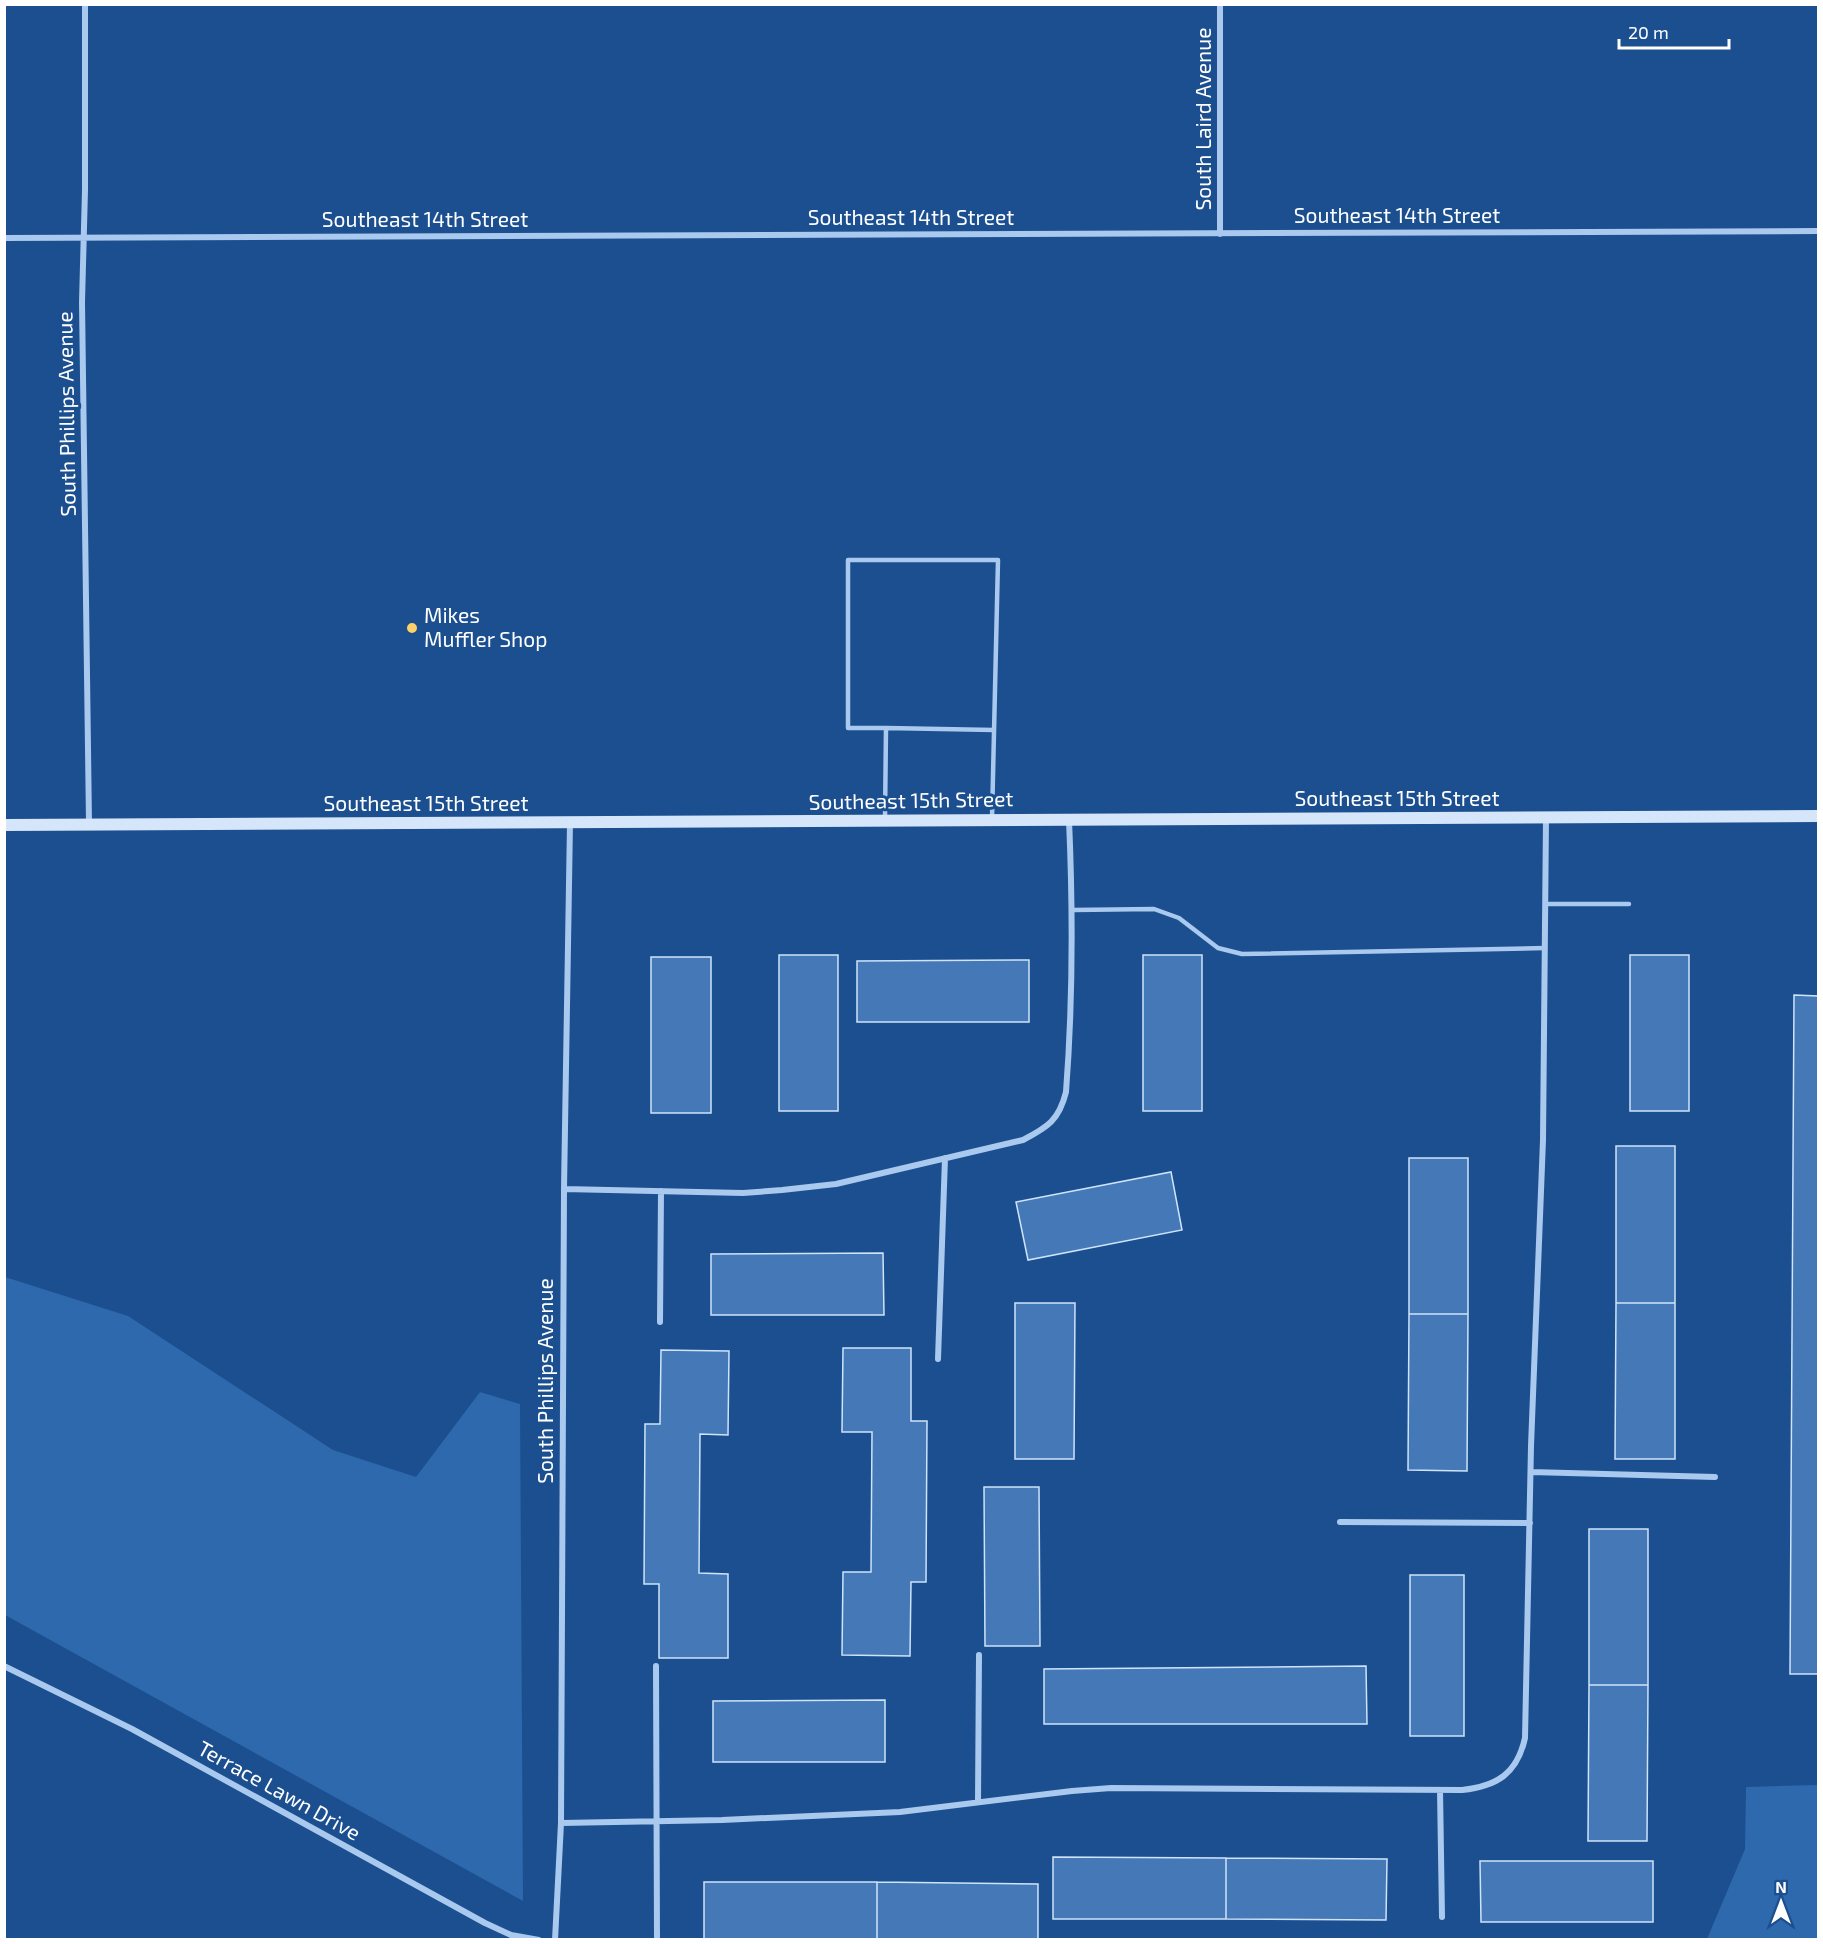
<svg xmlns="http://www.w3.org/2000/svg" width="1823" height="1944" font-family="'Exo 2',sans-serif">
<rect width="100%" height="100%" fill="#1b4f8f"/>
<path fill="#2e69ad" d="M5,1277L128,1316L333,1450L416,1477L480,1392L520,1404L523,1901L5,1615Z
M1818,1785V1939H1707L1745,1849L1746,1787Z"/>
<path fill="#4478b7" stroke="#cfe3fa" stroke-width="1.5" d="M779,955H838V1111H779Z
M1143,955H1202V1111H1143Z
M1630,955H1689V1111H1630Z
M651,957H711V1113H651Z
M1029,960V1022H857V961Z
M1794,995L1818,996V1674H1790Z
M1616,1146H1675V1303H1616Z
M1409,1158H1468V1314H1409Z
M1171,1172L1182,1230L1028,1260L1016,1202Z
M883,1253L884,1315H711V1254Z
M1015,1303H1075L1074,1459H1015Z
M1616,1303H1675V1459H1615Z
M1409,1314H1468L1467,1471L1408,1470Z
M843,1348H911V1421H927L926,1582H911L910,1656L842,1655L843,1572H871L872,1432H842Z
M661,1350L729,1351L728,1435L700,1434L699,1573L728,1574V1658H659V1584H644L645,1424H660Z
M984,1487H1039L1040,1646H985Z
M1589,1529H1648V1685H1589Z
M1410,1575H1464V1736H1410Z
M1366,1666L1367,1724H1044V1669Z
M1589,1685H1648L1647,1841H1588Z
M885,1700V1762H713V1701Z
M1053,1857L1226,1858V1919H1053Z
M1226,1858L1387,1859L1386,1920L1226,1919Z
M1480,1861H1653V1922H1481Z
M704,1882H877V1940H704Z
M877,1882L1038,1884V1940H877Z"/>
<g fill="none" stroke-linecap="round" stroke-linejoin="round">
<path stroke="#a9c9ee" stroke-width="4.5" d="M886,728L994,730
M885,819L886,728H848V560H998L992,819
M1546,904H1629
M1073,910L1154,909L1179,918L1218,948L1242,954L1545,948"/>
<path stroke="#a9c9ee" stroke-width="6" d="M85,4V190L82,302L89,823
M1220,234V4
M4,238L1818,231
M564,1189L743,1193L782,1190L836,1184L1023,1140C1048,1127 1059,1120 1066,1092C1073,1001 1073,911 1069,820
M660,1322L661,1191
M938,1359L945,1158
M1531,1472L1715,1477
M1340,1522L1530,1523
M4,1666L132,1729L485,1923L511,1935L539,1940
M656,1666L657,1937
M1440,1790L1442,1917
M978,1802L979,1655
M561,1823L722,1820L900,1812L1072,1791L1111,1788L1462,1790C1497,1786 1517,1774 1525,1738L1531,1446L1543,1140L1546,818
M555,1940L561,1823L564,1189L570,823"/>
<path stroke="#d6e6fa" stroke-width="12" d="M4,825L1818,816"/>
</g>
<circle fill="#ffd166" stroke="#1b4f8f" stroke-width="2" cx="412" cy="628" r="6"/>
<g text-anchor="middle" stroke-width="6" stroke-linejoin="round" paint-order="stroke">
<g font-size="21" fill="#fff" stroke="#1b4f8f">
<text transform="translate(1204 119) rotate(-90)" y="7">South Laird Avenue</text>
<text x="1397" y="223">Southeast 14th Street</text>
<text x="911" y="225">Southeast 14th Street</text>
<text x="425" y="227">Southeast 14th Street</text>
<text transform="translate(67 414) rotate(-91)" y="7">South Phillips Avenue</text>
<text x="1397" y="806">Southeast 15th Street</text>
<text transform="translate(911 801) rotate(-1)" y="7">Southeast 15th Street</text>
<text x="426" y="811">Southeast 15th Street</text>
<text transform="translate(546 1381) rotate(-90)" y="7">South Phillips Avenue</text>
<text transform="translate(279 1791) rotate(29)" y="7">Terrace Lawn Drive</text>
</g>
<g font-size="21" fill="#fff" stroke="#1b4f8f" text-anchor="start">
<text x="424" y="623">Mikes<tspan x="424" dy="24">Muffler Shop</tspan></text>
</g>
</g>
<rect width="1823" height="1944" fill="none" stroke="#ffffff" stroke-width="12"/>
<g transform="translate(1781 1902)" stroke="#1b4f8f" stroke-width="4.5" paint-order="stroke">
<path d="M0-4.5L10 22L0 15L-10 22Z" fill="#ffffff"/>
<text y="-9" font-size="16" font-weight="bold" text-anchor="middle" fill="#ffffff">N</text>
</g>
<path d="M1619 39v9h110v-9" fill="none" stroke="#ffffff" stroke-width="3"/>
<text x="1628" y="39" font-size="18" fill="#ffffff" stroke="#1b4f8f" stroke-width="4.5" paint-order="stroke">20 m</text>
</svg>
